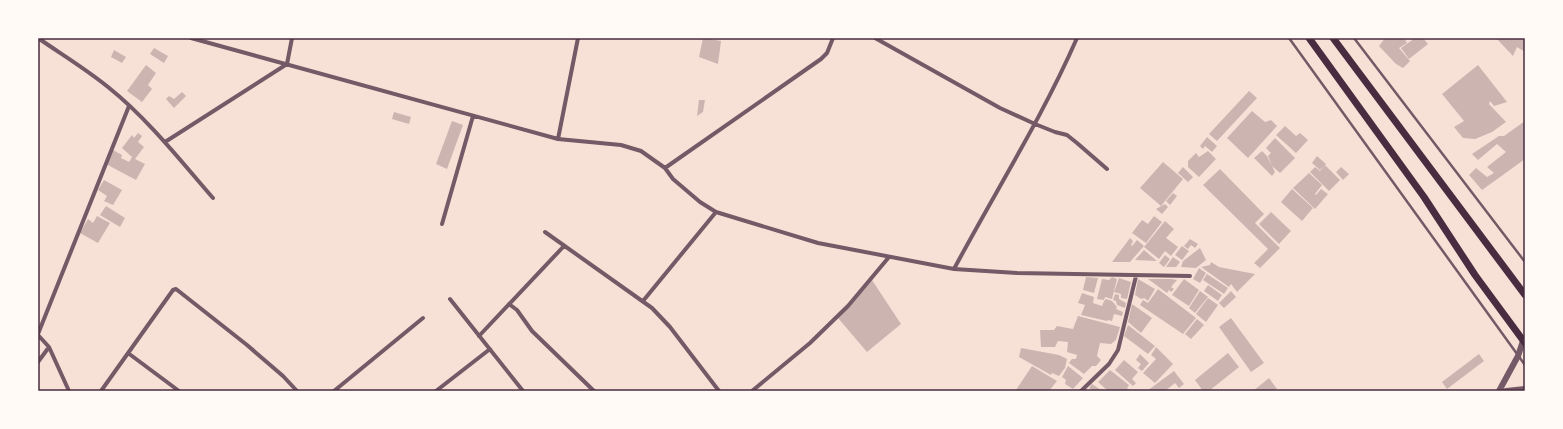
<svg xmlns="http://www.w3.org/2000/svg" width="1563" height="429" font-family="Cabin,sans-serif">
<rect width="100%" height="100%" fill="#f7e1d7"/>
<path fill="#ccb4b1" d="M703,38L721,41L718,64L699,57Z
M1385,38H1404L1407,43L1399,48L1410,61L1403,68L1396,64L1379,46Z
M1415,38H1423L1428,44L1409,59L1401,48Z
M1496,38H1525V52L1517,47L1513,56Z
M154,48L168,56L164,63L150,54Z
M114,50L126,57L122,63L111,57Z
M146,65L156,73L148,85L152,89L142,102L127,91Z
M1478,65L1507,102L1494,106L1490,101L1489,104L1506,122L1492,132L1475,139L1463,138L1454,127L1464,121L1442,94Z
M1249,91L1257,98L1217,141L1209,134Z
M182,92L186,96L174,108L166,99L169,96L174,99Z
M699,100H705L703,112L697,116Z
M1252,111L1265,122L1271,120L1277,126L1248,158L1227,138Z
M394,112L411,117L409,124L392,119Z
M452,121L463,125L447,169L436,164Z
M1525,121V159L1482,190L1469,175L1476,168L1487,177L1494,173L1487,167L1506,152L1497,144L1478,160L1472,154L1499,136H1504Z
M1285,126L1296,136L1300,133L1308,140L1296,153L1276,135Z
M138,133L142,136L138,142L144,147L135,159L145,164L136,180L106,164L113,150L122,155L121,158L129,162L132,157L122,148L132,135L134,138Z
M1207,137L1217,146L1212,152L1205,146L1203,149L1200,146Z
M1275,138L1295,158L1280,173L1272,166L1275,172L1272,176L1254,158L1262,151L1267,156L1272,166L1268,156L1271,153L1266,148Z
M1208,151L1216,159L1199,177L1188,167V161L1196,153L1199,157Z
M1317,156L1326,164L1320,170L1312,163Z
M1163,162L1183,179L1161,206L1140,188Z
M1325,165L1340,180L1329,191L1310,172L1315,167L1320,171Z
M1183,167L1193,177L1188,182L1178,173Z
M1341,167L1349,174L1343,180L1336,172Z
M1220,169L1264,214L1255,223L1280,248L1260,268L1254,263L1268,249L1203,185Z
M1309,173L1322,185L1315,194L1316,195L1321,189L1328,194L1315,209L1293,188Z
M104,180L122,190L113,205L104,201L107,196L98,190Z
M1292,189L1313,208L1302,221L1281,202Z
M1173,193L1177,196L1170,205L1166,201Z
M1165,204L1168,207L1162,214L1156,209Z
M106,206L125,218L120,227L100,215Z
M1271,212L1291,231L1279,244L1259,224Z
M97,216L110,223L98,243L80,233L88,219L93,223Z
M1154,216L1162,222L1146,243L1132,233L1142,220L1148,224Z
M1165,221L1174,229L1166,238L1178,247L1171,256L1165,251L1159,259L1144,247Z
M1130,238L1133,241L1131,245L1132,246L1137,240L1144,246L1130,262H1112Z
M1190,239L1198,244L1195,248L1191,245L1188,249L1184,246Z
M1182,246L1189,251L1182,260L1175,255Z
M1200,248L1206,260L1196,268L1181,267L1183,261Z
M1144,250L1157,261L1135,260Z
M1165,255L1170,259L1164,267L1159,263Z
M1173,257L1180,262L1176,267H1166Z
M1211,262L1219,267L1255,274L1237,292L1231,284L1229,287L1201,267L1210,265Z
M1199,268L1206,273L1200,283L1193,279Z
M1207,274L1228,288L1224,294L1203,280Z
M1086,277L1098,278L1094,293L1083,290Z
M1112,277L1117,279L1112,299L1105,297L1104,300L1097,299L1102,279L1109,280Z
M1119,278L1131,282L1127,299L1121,298V294L1114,292Z
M1138,279L1155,289L1148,301L1144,298L1141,299L1135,295Z
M1148,279H1171L1177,280L1171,287L1174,289L1171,292L1169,290L1167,293Z
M1184,279L1199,290L1189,306L1172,295Z
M872,280L901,324L867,352L838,318Z
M1208,285L1222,295L1218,301L1204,291Z
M1158,289L1196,318L1183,334L1140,305L1143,300L1148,303Z
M1200,291L1208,297L1195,313L1189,308Z
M1231,291L1236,297L1224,308L1219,303Z
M1082,293L1094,297L1093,303L1102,306L1104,301L1106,299L1112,301L1117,307L1116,309L1123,312L1122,316L1114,314L1112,321L1108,320L1107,321L1081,315L1085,305L1078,303Z
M1115,294L1119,295V299L1126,303L1125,308L1117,305L1116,301L1113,300Z
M1208,298L1218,305L1206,322L1196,314Z
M1132,304L1152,318L1141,333L1128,322Z
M1078,316L1120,327L1116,340L1111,344L1100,343L1097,356L1101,360L1096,366H1092L1084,374L1069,363L1072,359H1076L1077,355L1067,352L1068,342L1058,341L1055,347H1041L1040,330H1054L1057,326L1073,329Z
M1231,318L1264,363L1251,372L1219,327Z
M1197,319L1204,325L1191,339L1185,334Z
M1128,325L1155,346L1148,354L1124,336Z
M1156,347L1173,364L1155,383L1143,373L1156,359L1151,355Z
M1021,348L1059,355L1067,359L1065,368L1059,376L1052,373L1051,375L1019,357Z
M1228,353L1239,367L1209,391H1203L1195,380Z
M1140,354L1149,363L1142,371L1138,368L1141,364L1136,360Z
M1479,354L1484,361L1447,389L1442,382Z
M1124,360L1138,372L1132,379L1136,383L1133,386L1115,370Z
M1032,366L1057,381L1049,391L1016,390Z
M1068,366L1083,378L1073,389L1065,384L1066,380L1062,377Z
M1110,370L1129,385L1127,388L1131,391H1108L1098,382Z
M1174,371L1184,384L1179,388L1175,383L1165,391H1147Z
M1269,378L1277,389L1274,391H1253Z
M1092,384L1101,390L1102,389L1105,391H1094L1089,388Z"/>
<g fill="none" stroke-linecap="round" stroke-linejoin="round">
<path stroke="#755966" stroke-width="2.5" d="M1289,38L1525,365
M1354,38L1525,262"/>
<path stroke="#755966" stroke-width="4" d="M38,38C61,54 86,69 108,87C148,119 180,160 213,198
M191,38L558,139L621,145L641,151L665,168L673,179L700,202L716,212L818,243L954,269L1017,273L1190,276
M875,38L1000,108L1035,124L1055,132L1067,135L1077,143L1107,169
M558,139L578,38
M165,142L287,64L292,38
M665,168L821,59L827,53L833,38
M442,224L473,116
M545,232L652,308L670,327L719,391
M954,269C995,192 1042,118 1077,38
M450,299L523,391
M643,301L716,212
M509,304L517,310L532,331L594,391
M38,334L129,106
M38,335L49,347L69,391
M479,336L564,246
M128,353L179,391
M38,362L49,347
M101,391L173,290L176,289L247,345L283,376L297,391
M334,391L423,318
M436,391L490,349
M752,391L810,343L848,306L889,257
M1081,391L1109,364L1118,350L1136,276"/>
<path stroke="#755966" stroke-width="6" d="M1499,391L1518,356L1523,341
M1506,391L1525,389"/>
<path stroke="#4a2c40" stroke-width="7" d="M1309,38L1424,197L1475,275L1525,343
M1333,38L1525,295"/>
</g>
<rect width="1563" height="429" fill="none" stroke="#fffaf5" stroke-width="78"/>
<rect x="39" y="39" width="1485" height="351" fill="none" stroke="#4a2c40" stroke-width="1.5"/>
</svg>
